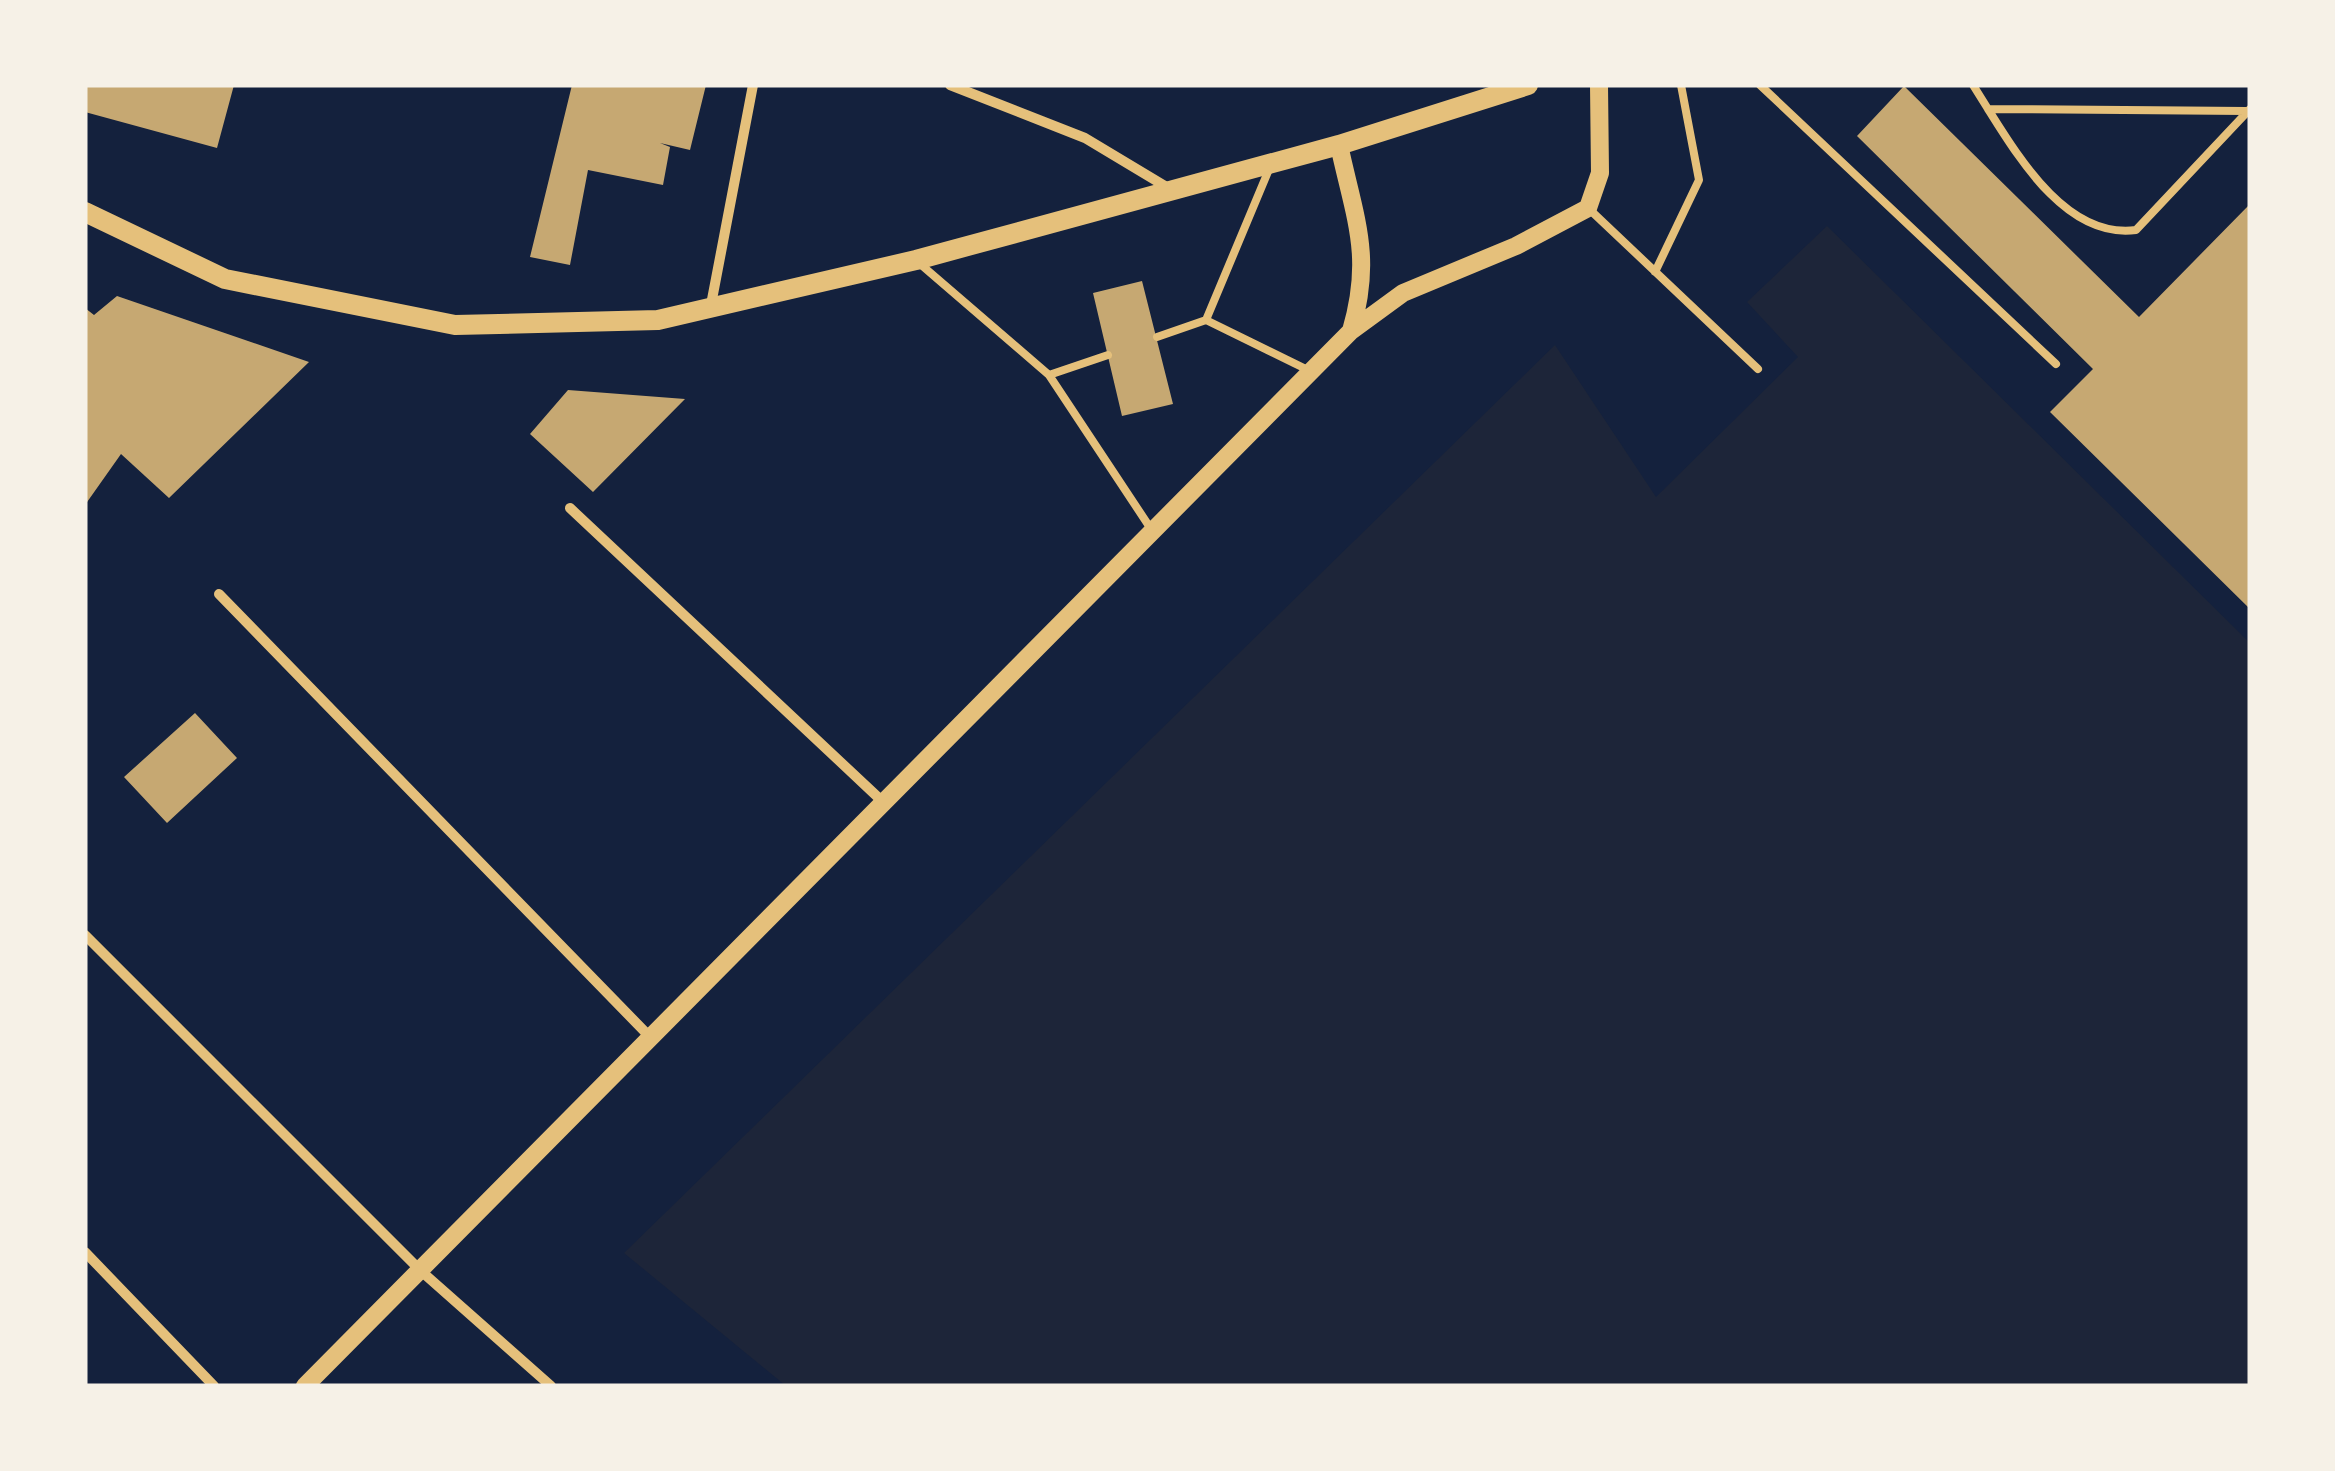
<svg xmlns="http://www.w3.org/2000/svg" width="2335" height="1471" font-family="Poppins,sans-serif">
<rect width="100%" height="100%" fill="#14213d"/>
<path fill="#1d2539" d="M1827,226L2250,643V1386H786L624,1253L1555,345L1656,497L1798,357L1747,302Z"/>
<path fill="#c6a872" d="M85,85H234L217,148L85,112Z
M572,85H706L690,150L660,143L670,147L663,185L588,170L570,265L530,257Z
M1904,86L2139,317L2250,204V609L2050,412L2093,369L1857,136Z
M1142,281L1173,404L1122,416L1093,293Z
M117,296L309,362L169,498L121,454L85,505V308L94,315Z
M568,390L685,399L593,492L530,434Z
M195,713L237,758L167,823L124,777Z"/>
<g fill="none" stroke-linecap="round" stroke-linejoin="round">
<path stroke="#e5c07b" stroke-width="8" d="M1760,85L2056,364
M1973,85L1988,109L2246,111
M1988,109C2020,160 2068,239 2136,230L2250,109
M1588,208L1758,369
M919,263L1049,375L1151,529
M1655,272L1699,180L1681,85
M1206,320L1270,167
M1157,337L1206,320L1308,370
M1049,375L1108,355"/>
<path stroke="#e5c07b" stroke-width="10" d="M950,85L1085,138L1170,189
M710,310L753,85
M570,508L882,801
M219,594L650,1037
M85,935L421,1271L551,1386
M85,1252L214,1386"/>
<path stroke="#e5c07b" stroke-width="18" d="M1339,145C1355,219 1373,256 1351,331
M305,1386L1351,331L1403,293L1516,246L1588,208L1600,173L1599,85"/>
<path stroke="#e5c07b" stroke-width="20" d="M85,212L225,279L455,325L658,320L916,260L1339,145L1528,85"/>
</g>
<rect width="2335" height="1471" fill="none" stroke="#f6f1e7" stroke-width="175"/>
</svg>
